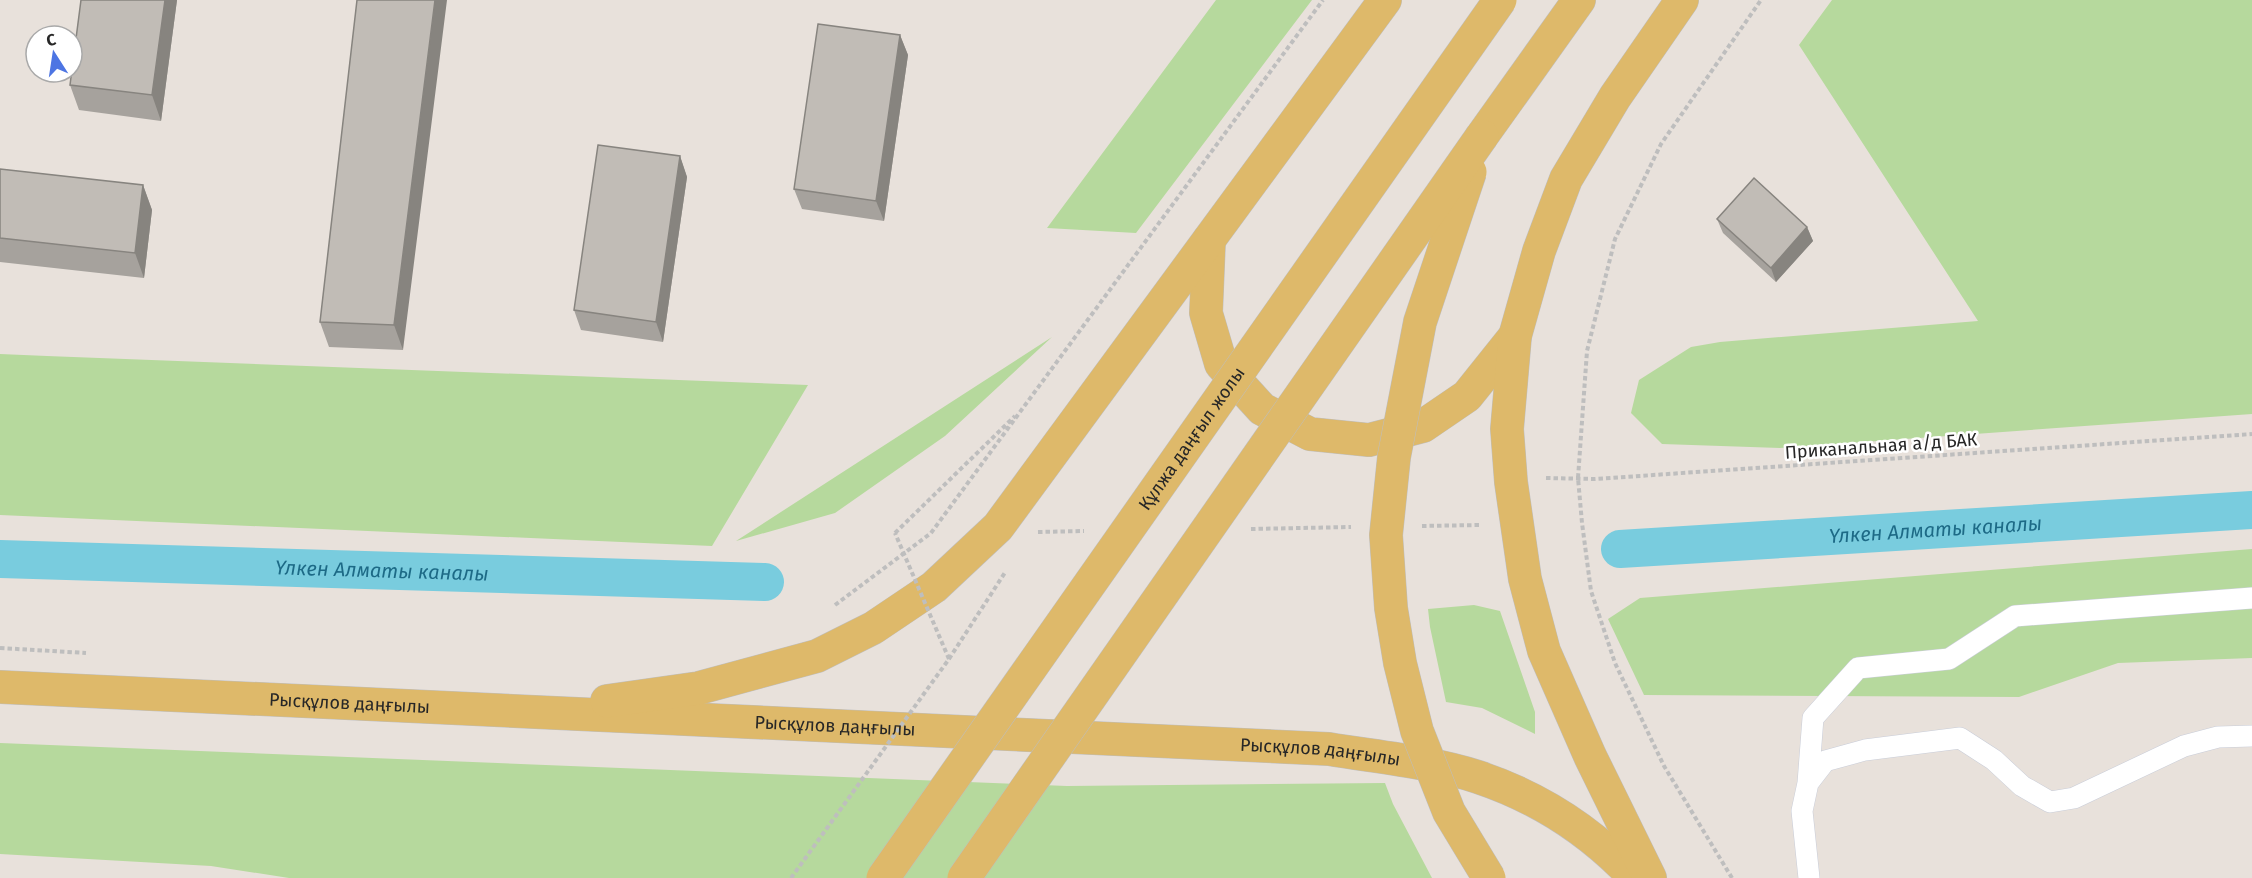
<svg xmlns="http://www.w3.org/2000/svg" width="2252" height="878" font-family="'Fira Sans',sans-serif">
<rect width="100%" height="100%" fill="#e8e1db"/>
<path fill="#b6d99d" d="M1216,0H1312L1136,233L1047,228Z
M1832,0H2252V414L1780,448L1662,444L1631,413L1639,380L1691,347L1720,342L1978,321L1799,45Z
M1052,337L945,436L835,513L736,541Z
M0,354L47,356L808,385L712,546L0,515Z
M2252,549V658L2118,663L2019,697L1644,695L1608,619L1640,598Z
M1474,605L1500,611L1535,712V734L1482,708L1446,702L1430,627L1428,609Z
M0,743L1067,786L1385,783L1393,804L1432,878H289L211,866L0,854Z"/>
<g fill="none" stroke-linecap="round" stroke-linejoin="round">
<g stroke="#79ccde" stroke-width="38">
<path id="s1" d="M1620,549L2252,510"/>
<path id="s2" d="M0,559L765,582"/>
</g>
<g stroke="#c9cdd8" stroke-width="22">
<path id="lane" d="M1808,783L1813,718L1858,668L1949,659L2015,616L2252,598
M1809,878L1802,811L1808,783L1825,761L1865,750L1960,738L1994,760L2022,786L2050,802L2074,798L2184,746L2218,737L2252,736"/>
</g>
<g stroke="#bebebe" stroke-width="34">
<g id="primary">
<path d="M1482,136L1579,0"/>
<path d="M1209,240L1206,313L1221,364L1262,409L1310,434L1369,440L1423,426L1467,396L1515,336"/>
<path id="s3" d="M0,687L1329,749C1377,757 1432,762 1478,777C1538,797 1592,832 1635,878"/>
<path d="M607,701L699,688L817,656L873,628L934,587L998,527L1385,0"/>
<path d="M1650,878L1590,756L1544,651L1525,579L1511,482L1507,429L1515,336L1539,251L1566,179L1615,97L1682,0"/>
</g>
</g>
<path stroke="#bebebe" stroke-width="4" stroke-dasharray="4.5 3" stroke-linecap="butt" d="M1546,478L1595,479L2252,434
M1422,526L1481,525
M1251,529L1351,527
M1038,532L1084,531
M895,533L1015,416
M835,605L931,533L1323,0
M0,648L86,653
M949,659L1006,571
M1732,878L1664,766L1615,663L1591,591L1582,523L1578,478L1587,351L1615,239L1661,144L1761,0"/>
<use href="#lane" stroke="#fff" stroke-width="21"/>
<use href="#primary" stroke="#deb96a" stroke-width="33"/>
<g stroke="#bebebe" stroke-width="34" stroke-linecap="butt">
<g id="primary-bridge">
<path d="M1470,172L1420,322L1394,457L1386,535L1391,608L1400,663L1417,731L1449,812L1489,878"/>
<path id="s4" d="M883,878L1500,0"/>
<path d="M964,878L1482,136"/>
</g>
</g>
<path stroke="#bebebe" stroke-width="4" stroke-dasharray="4.5 3" stroke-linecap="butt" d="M791,878L949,659L895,533"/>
<use href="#primary-bridge" stroke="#deb96a" stroke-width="33"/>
</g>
<path fill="#a6a29d" d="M81,0H177L161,121L79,110L70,85Z
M357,0L403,350L329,347L320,322Z
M900,35L908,55L884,221L802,209L794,189Z
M680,156L687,177L663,342L581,330L574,310Z
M0,169L143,185L152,210L144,278L0,262Z
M1717,219L1807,227L1813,241L1776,282L1723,233Z"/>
<path fill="#87847f" d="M165,0H177L161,121L152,95Z
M435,0H447L403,350L394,325Z
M900,35L908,55L884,221L876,201Z
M680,156L687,177L663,342L656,322Z
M143,185L152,210L144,278L135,253Z
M1807,227L1813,241L1776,282L1771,268Z"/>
<path fill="#c1bcb6" stroke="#87847f" stroke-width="1.5" d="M81,0H165L152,95L70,85Z
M357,0H435L394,325L320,322Z
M818,24L900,35L876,201L794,189Z
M598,145L680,156L656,322L574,310Z
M0,169L143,185L135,253L0,238Z
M1754,178L1807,227L1771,268L1717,219Z"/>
<g text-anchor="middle" stroke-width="5" stroke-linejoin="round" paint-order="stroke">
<g font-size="18" fill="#272727" stroke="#fff">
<text dy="6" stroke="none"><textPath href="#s4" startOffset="537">Құлжа даңғыл жолы</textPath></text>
<text transform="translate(1881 446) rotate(-4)" y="6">Приканальная а/д БАК</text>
<text dy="6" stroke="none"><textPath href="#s3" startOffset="350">Рысқұлов даңғылы</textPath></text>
<text dy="6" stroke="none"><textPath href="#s3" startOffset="836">Рысқұлов даңғылы</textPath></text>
<text dy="6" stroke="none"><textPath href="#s3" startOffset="1322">Рысқұлов даңғылы</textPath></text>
</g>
<g font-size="20" font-style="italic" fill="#1d6a86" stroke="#fff">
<text dy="7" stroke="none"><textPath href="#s1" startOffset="316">Үлкен Алматы каналы</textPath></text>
<text dy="7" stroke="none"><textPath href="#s2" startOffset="382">Үлкен Алматы каналы</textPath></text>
</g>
</g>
<g transform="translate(54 54) rotate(348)"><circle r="28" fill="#ffffff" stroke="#a9a9a9" stroke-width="1.5"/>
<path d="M0-4.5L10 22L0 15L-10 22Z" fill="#4d75e3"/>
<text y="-9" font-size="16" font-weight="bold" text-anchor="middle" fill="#272727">С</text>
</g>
</svg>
